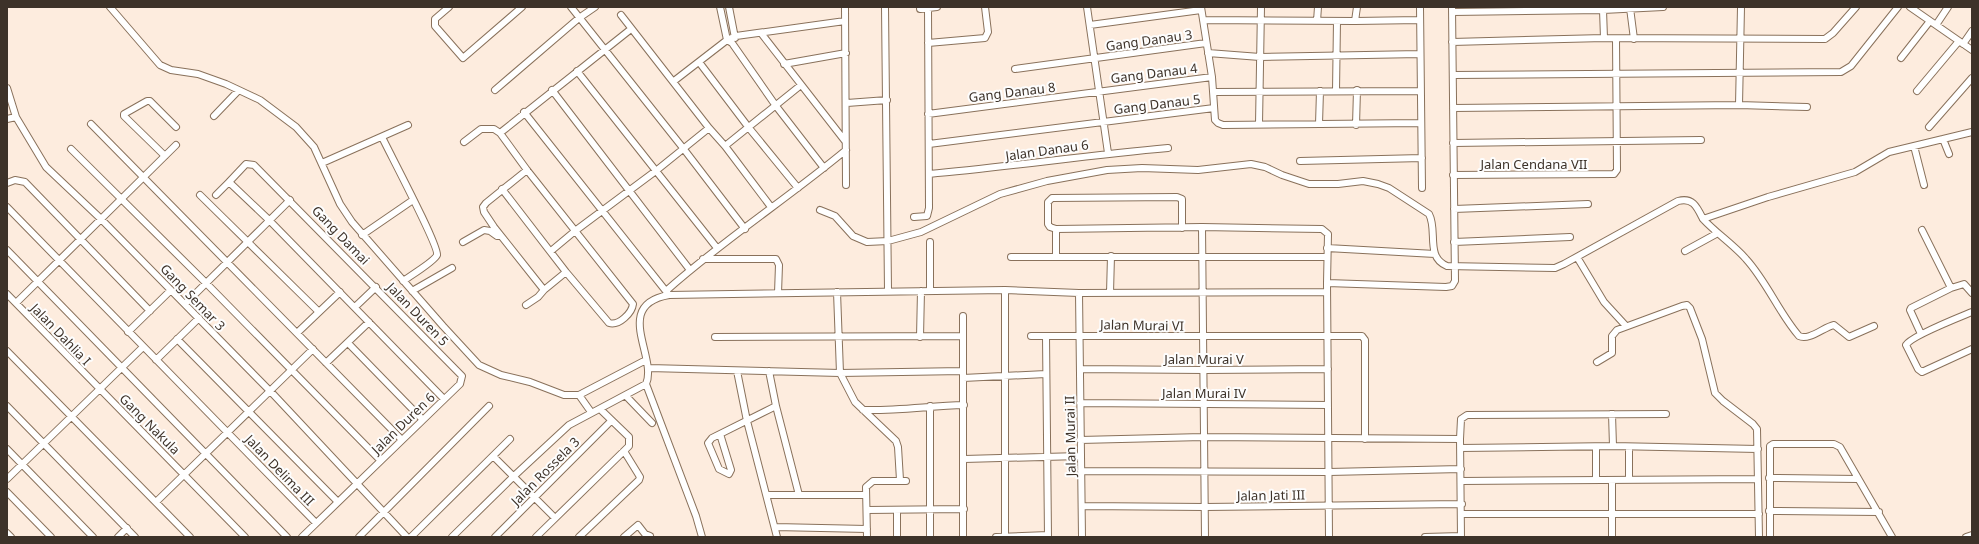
<svg xmlns="http://www.w3.org/2000/svg" width="1979" height="544" font-family="'Noto Sans',sans-serif">
<rect width="100%" height="100%" fill="#fdecde"/>
<g fill="none" stroke-linecap="round" stroke-linejoin="round">
<g stroke="#89715b" stroke-width="8">
<path id="minor" d="M110,7L160,65L171,70L198,74L226,84L260,100L296,127L314,147L340,204L352,222L443,326L479,365L501,375L530,382L564,395H579L646,360
M449,7L435,19V26L463,58L522,7
M571,7L683,148L745,229
M720,7L727,40L732,43L776,106L824,168
M729,7L735,38
M845,7L846,185
M885,7L888,291
M1087,7L1108,153
M1201,7L1212,77L1215,120L1218,123L1223,125L1420,123
M1420,7L1422,188
M1910,7L1972,50
M1630,8L1634,39
M920,9L937,7
M1603,10L1604,38
M1452,12L1603,10L1663,7
M621,15L709,128L725,146L771,207
M1203,20L1355,21L1420,20
M1317,21L1318,7
M1355,21L1357,7
M1090,25L1201,10
M1936,25L1948,7
M761,33L845,141
M1452,42L1604,38L1825,39L1833,33L1856,7
M928,43L985,38L988,32L985,7
M1963,44L1972,31
M1208,53L1260,57L1420,54
M1901,58L1930,21
M699,62L749,128L798,188
M784,64L846,53
M1015,69L1206,43
M577,71L717,248
M1453,75L1841,72L1851,66L1898,7
M674,81L727,40L736,36L845,21
M7,88L16,117L46,167L101,219L273,394L407,537
M495,90L579,18L595,7
M552,90L690,270
M1336,91L1337,21
M1917,91L1959,41
M1213,92L1420,91
M847,103L887,100
M1739,105L1741,7
M1453,108L1739,105L1807,107
M524,112L669,295
M928,114L1212,77
M214,116L238,91
M7,119L16,117
M91,124L401,439
M1259,124L1261,7
M1319,124L1320,91
M1356,125L1357,90
M1929,127L1972,78
M500,133L631,29
M382,137C389,152 439,246 437,255C435,261 410,276 403,281
M1943,139L1972,132
M464,142L481,129H494L500,133L527,170L633,304C632,313 619,326 609,323L566,272L502,189
M1453,143L1701,140
M929,144L1214,108
M725,146L801,85
M1914,146L1924,185
M71,149L206,283L380,460
M165,156L124,116V114L147,101H150L176,127
M1300,161L1422,158
M322,163L408,125
M527,170L486,203L483,207L484,212L494,227L544,290L566,272
M929,174C1009,167 1088,155 1168,148
M1453,175L1614,174L1617,170L1616,39
M7,183L15,180L25,182L150,311
M200,195L319,312
M216,195L229,182
M7,207L316,523
M1454,209L1588,204
M820,210L835,216L853,236L867,242L888,241L921,232L1000,194L1047,181L1107,170L1142,168L1198,170L1251,164L1265,167L1282,175L1309,184H1338L1363,181L1378,184L1389,188L1429,214C1438,231 1425,257 1447,266L1555,268L1564,264L1678,201C1693,197 1697,207 1703,219L1768,197L1855,172L1889,152L1943,139L1949,154
M914,217L927,216L929,208L928,8
M1703,219C1717,234 1733,244 1746,259C1767,282 1779,313 1799,336C1809,341 1824,327 1834,325L1849,337L1874,326
M1202,227L1205,537
M1182,228V199L1177,197L1052,198L1048,202V224L1050,227L1056,229L1202,227L1322,229L1328,234L1327,283
M1922,230L1951,288
M362,235L413,200
M463,242L484,230L490,231L497,236H500
M1454,242L1570,237
M1327,248L1435,254
M7,250L287,537
M551,251L575,231L657,170L709,128
M1685,251L1716,234
M1056,255V229
M1011,257H1327
M1577,257L1604,302L1626,326
M703,259H776L779,265L778,293
M1005,290V537
M412,291L452,268
M666,291C723,240 787,199 846,150
M930,291V242
M837,292L840,373L855,402L896,441L898,447L900,480
M1079,293L1082,537
M1110,293L1111,256
M7,294L245,537
M16,303L176,145
M185,304L290,200
M526,305L538,297L544,290
M355,307L376,287
M1972,312C1960,317 1911,336 1906,345L1918,369L1922,372L1972,349
M963,316V537
M128,332L171,290
M297,333L340,292
M1921,334L1910,310L1911,308L1951,288L1964,284L1972,293
M1031,336H1362L1365,340V439
M1046,336L1048,537
M715,337L963,336
M920,337L921,291
M177,339L338,502
M348,343L422,419
M7,351L190,537
M156,360L199,318
M1597,362L1612,353V336L1617,330L1682,306L1687,305L1690,308L1702,339L1715,393L1723,401L1753,424L1757,429L1759,537
M326,363L369,322
M649,368L840,373L963,371
M1080,369L1204,370L1328,369
M737,371L747,421L777,537
M769,371L776,406
M963,378L1046,374
M579,395L591,412
M626,396L652,423
M1080,403L1328,405
M7,406L135,537
M863,410C896,411 930,406 964,405
M1612,414L1613,446
M720,434L731,470L729,474L719,469L708,443L712,438L776,406L799,495
M1460,439L1461,419L1467,415L1666,414
M1080,440L1203,437L1460,439L1461,537
M1629,447V479
M1460,448L1613,446L1758,449
M7,449L93,537
M493,456L555,518
M964,459L1080,456
M1081,471L1329,472L1461,469
M1769,478L1858,479
M7,479L143,347
M1596,479V447
M1612,480V537
M1461,481L1758,479
M7,492L51,537
M767,495H866
M156,502L313,349
M1082,506L1205,507L1462,504
M867,510L964,509
M897,510V537
M1769,511L1879,512
M1462,514H1759
M775,527L867,529
M7,533L11,537
M118,537L127,528
M302,537L460,384L462,376L254,165L246,164L229,182L269,220L444,399
M359,537L489,406
M411,537L510,439
M452,537L514,476L569,425L646,384
M495,537L611,421
M536,537L629,446V437L600,409
M579,537L639,480L640,477L624,451
M624,537L638,525L645,534L650,536
M702,537L696,516L646,384C658,357 612,305 669,295L1005,290L1079,293L1327,292
M867,537L866,487L873,481H906
M930,537V406
M996,537L1048,535
M1329,537L1327,283L1446,287L1452,286L1455,281L1452,7
M1425,537L1461,536
M1770,537V446L1773,444H1834L1840,447L1892,537
M1966,537L1972,535"/>
</g>
<use href="#minor" stroke="#fff" stroke-width="6"/>
</g>
<g text-anchor="middle" stroke-width="4" stroke-linejoin="round" paint-order="stroke">
<g font-size="13" fill="#3d3229" stroke="#fdfdfd">
<text transform="translate(1149 40) rotate(-8)" y="5">Gang Danau 3</text>
<text transform="translate(1154 73) rotate(-7)" y="5">Gang Danau 4</text>
<text transform="translate(1012 92) rotate(-7)" y="5">Gang Danau 8</text>
<text transform="translate(1157 104) rotate(-7)" y="5">Gang Danau 5</text>
<text transform="translate(1047 150) rotate(-8)" y="5">Jalan Danau 6</text>
<text x="1534" y="169">Jalan Cendana VII</text>
<text transform="translate(341 235) rotate(46)" y="5">Gang Damai</text>
<text transform="translate(193 297) rotate(46)" y="5">Gang Semar 3</text>
<text transform="translate(418 314) rotate(46)" y="5">Jalan Duren 5</text>
<text transform="translate(1142 325) rotate(1)" y="5">Jalan Murai VI</text>
<text transform="translate(61 334) rotate(46)" y="5">Jalan Dahlia I</text>
<text x="1204" y="364">Jalan Murai V</text>
<text x="1204" y="398">Jalan Murai IV</text>
<text transform="translate(403 423) rotate(-44)" y="5">Jalan Duren 6</text>
<text transform="translate(150 424) rotate(45)" y="5">Gang Nakula</text>
<text transform="translate(1070 436) rotate(-91)" y="5">Jalan Murai II</text>
<text transform="translate(280 470) rotate(46)" y="5">Jalan Delima III</text>
<text transform="translate(545 471) rotate(-45)" y="5">Jalan Rossela 3</text>
<text transform="translate(1271 495) rotate(-1)" y="5">Jalan Jati III</text>
</g>
</g>
<rect width="1979" height="544" fill="none" stroke="#3d3229" stroke-width="16"/>
</svg>
